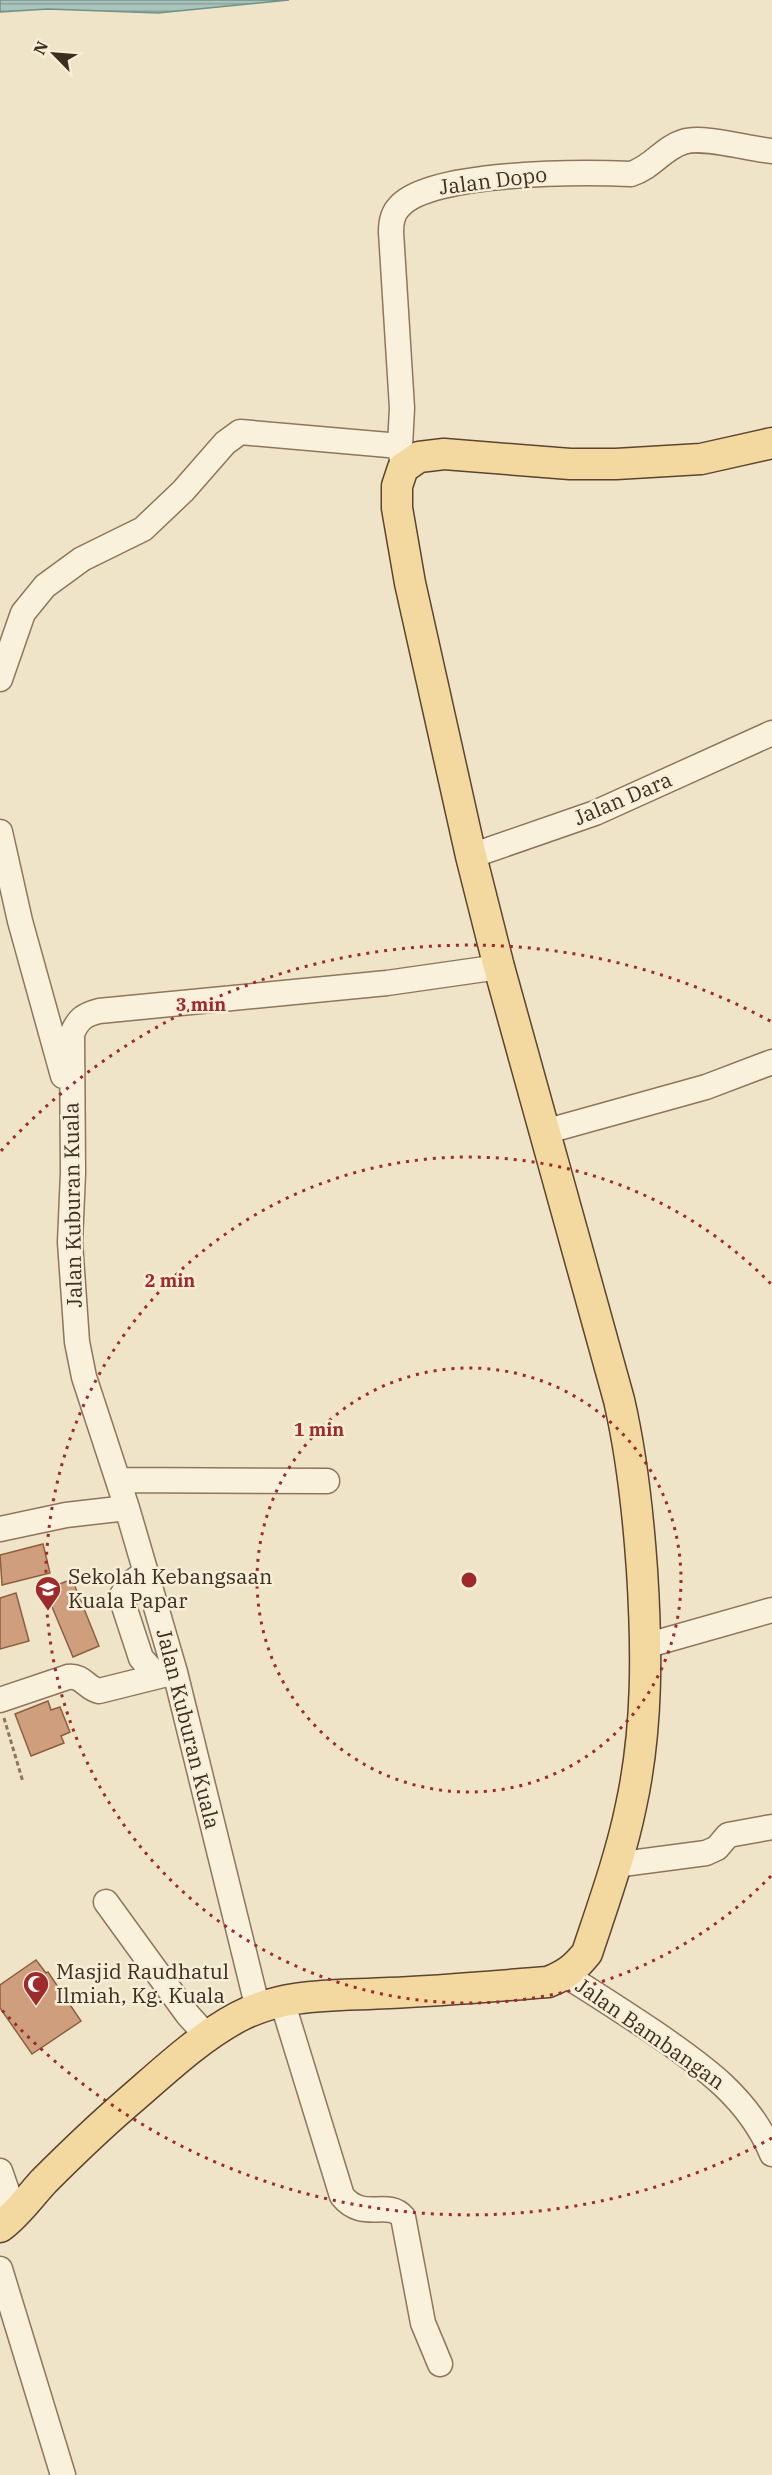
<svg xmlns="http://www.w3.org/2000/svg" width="772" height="2475" font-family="'IBM Plex Serif',serif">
<defs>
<pattern id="water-rules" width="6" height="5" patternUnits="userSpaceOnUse" patternTransform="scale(1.5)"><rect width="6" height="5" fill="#a9c4bc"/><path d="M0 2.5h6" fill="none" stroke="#8ba098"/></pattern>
</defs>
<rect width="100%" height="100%" fill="#f0e4c8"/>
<path fill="url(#water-rules)" stroke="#6f938a" stroke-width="1.5" d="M0,0H289L158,13L48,9L0,12Z"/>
<path fill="#cf9f7d" stroke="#8d5f41" stroke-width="1.5" d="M43,1544L50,1573L2,1585L0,1555Z
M72,1579L99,1646L73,1657L45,1590Z
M16,1593L29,1641L0,1649V1598Z
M48,1701L51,1710L60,1707L70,1732L61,1736L64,1743L31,1756L15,1714Z
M36,1960L46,1973L48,1972L81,2021L32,2054L0,2008V1985Z"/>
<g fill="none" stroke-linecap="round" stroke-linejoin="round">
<g stroke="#8d765c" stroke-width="27">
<path id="minor" d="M403,468L400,446L402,408L391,232C391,223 392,214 399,207C429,171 583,172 631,174C653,167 663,148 683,142C702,135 749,149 772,151
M0,679L23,613L45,586L82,559L143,529L183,491L225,443L240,432L400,446
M0,832L20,921L63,1076
M471,856L595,813L772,733
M544,1132L706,1087L772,1062
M118,1480L327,1481
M0,1529L66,1515L127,1508
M146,1572L128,1585L121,1597L141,1658L157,1676
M645,1646L772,1610
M0,1700L68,1677C83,1675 86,1688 99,1691L175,1672
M615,1865L706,1853L717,1848L728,1835L772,1827
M106,1902L188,2015L208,2037
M565,1975C596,1994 625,2013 655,2033C703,2066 749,2098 772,2154
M282,2001L342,2196C363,2222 388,2199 403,2217L423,2323L440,2364
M258,2009L175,1672L127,1508L84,1377L77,1342L70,1242L73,1173L72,1034C78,1019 84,1015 99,1011L387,983L499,967
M0,2171L15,2214
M0,2269L63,2475"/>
</g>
<g stroke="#5b4430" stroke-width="33">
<path id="major" d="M0,2227C17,2215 30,2196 44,2181C71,2154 98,2128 127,2103C162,2073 197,2039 238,2017C286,1992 337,1996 389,1993C442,1991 495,1986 548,1982C566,1975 575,1968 587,1953C603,1905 621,1855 631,1806C648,1728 647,1649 642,1570C638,1512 632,1456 619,1400L499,967L471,856L410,583L397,508V486L403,468L419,457L444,454L570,464H616L701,459L772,443"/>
</g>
<path stroke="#8d765c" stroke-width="3" stroke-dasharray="4.5 3" stroke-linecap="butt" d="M4,1718L23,1782"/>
<use href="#minor" stroke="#faf1dc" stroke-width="24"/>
<use href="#major" stroke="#f3d9a0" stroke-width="30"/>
</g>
<g fill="none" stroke="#9e2a2b" stroke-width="3" stroke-dasharray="3 6">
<circle cx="469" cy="1580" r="212"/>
<path d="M771 1876A423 423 0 1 1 771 1284"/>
<path d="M772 2138A635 635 0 0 1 1 2009M1 1151A635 635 0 0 1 772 1022"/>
</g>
<defs>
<g id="school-pin" transform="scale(1.35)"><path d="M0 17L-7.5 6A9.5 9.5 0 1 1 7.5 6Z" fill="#9e2a2b" stroke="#f7eed8"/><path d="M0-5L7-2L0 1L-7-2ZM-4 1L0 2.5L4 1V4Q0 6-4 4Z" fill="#fff"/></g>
<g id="mosque-pin" transform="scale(1.35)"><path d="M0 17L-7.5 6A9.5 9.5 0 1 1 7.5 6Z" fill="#9e2a2b" stroke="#f7eed8"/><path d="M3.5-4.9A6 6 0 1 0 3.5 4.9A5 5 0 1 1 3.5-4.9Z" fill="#fff"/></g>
</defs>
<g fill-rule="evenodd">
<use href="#school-pin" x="48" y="1589"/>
<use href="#mosque-pin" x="36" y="1984"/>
</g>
<g text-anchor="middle" stroke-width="5" stroke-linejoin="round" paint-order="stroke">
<g font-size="21" fill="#3d2e20" stroke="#f7eed8">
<text transform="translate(493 181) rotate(-7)" y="7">Jalan Dopo</text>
<text transform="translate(623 799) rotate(-23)" y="7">Jalan Dara</text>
<text transform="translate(73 1205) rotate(-91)" y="7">Jalan Kuburan Kuala</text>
<text transform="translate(188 1729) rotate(76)" y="7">Jalan Kuburan Kuala</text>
<text transform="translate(650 2034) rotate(35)" y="7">Jalan Bambangan</text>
</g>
<g font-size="21" fill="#3d2e20" stroke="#f7eed8" text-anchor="start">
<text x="68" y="1584">Sekolah Kebangsaan<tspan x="68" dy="24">Kuala Papar</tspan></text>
<text x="56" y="1979">Masjid Raudhatul<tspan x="56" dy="24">Ilmiah, Kg. Kuala</tspan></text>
</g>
</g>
<circle cx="469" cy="1580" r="9" fill="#9e2a2b" stroke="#f7eed8" stroke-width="3"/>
<g font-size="18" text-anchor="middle" font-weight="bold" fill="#9e2a2b" stroke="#f7eed8" stroke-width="5" stroke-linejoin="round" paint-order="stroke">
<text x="201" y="1011">3 min</text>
<text x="170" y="1287">2 min</text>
<text x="319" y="1436">1 min</text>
</g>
<g transform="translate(54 54) rotate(295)" stroke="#f7eed8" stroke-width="4.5" paint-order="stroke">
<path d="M0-4.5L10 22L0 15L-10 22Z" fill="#3d2e20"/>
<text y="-9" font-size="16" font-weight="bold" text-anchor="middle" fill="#3d2e20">N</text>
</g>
</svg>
